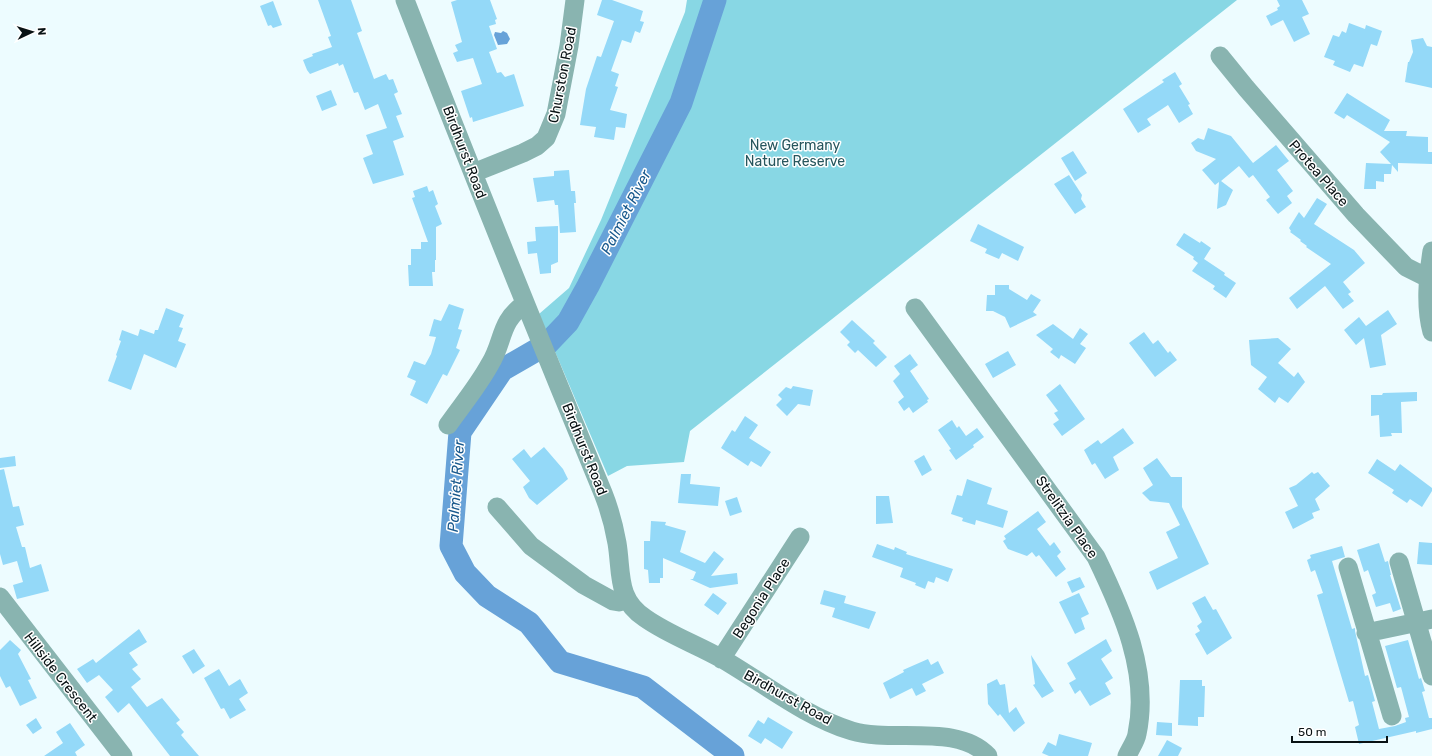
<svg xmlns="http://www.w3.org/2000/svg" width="1432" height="756" font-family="Rubik,sans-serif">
<rect width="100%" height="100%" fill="#edfcff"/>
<path fill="#88d7e4" d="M687,0H1237L690,431L684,462L627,466L608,476L539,314L569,288L601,220L685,12Z"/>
<path fill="#67a2d8" d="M503,31L507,33L510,39L507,44L498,45L494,35L495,32L501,33Z"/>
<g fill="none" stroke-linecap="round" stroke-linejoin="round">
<path stroke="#67a2d8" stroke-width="23" d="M715,0L681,103L588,286L568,322L547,344L502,370L460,432L451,546L465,573L487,596L529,623L560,662L643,687L733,756"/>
</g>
<path fill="#94d9f8" d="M318,0H351L362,31L357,33L374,79L386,74L389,80L393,79L398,92L394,94L402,114L396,116L404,137L393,141L404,175L373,184L363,158L373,154L366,135L387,128L378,104L365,110L358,92L354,93L343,64L339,66L338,63L310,74L307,70L303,60L313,56L312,54L332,47L328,37L331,36Z
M457,0H490L497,19L495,20L496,24L489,26L497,49L489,52L497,73L501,72L505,77L514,74L524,106L473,122L472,117L470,118L461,91L482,84L473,58L457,62L453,53L458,51L455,45L462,42L451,2Z
M602,0H612L643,11L640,21L644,22L640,33L635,31L631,43L622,40L611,71L619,74L615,86L618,87L610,110L627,114L625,128L616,127L614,140L594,137L596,127L580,125L586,89L597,56L601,57L614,21L597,15Z
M1277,0H1302L1309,14L1302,17L1310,34L1294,42L1283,20L1271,26L1266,16L1278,10L1277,8L1280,6Z
M273,1L282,25L273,28L271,25L268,26L260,6Z
M1349,23L1365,29L1366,25L1382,31L1377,46L1371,44L1363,67L1354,64L1350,72L1333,65L1335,61L1324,57L1333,35L1339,37L1342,31L1346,33Z
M1423,38L1427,46L1432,47V88L1405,82L1408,62H1409L1413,52L1411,40Z
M1175,72L1182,84L1179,86L1190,104L1188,105L1193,114L1179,123L1168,105L1147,119L1151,125L1138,133L1123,109L1164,82L1162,80Z
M331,90L337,105L322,111L316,96Z
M1347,93L1390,120L1384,131H1407L1406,136L1428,137V152H1432V164L1398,163V172L1392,165L1391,174H1384V182L1376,181V189H1364L1366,163L1391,164L1380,152L1390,142L1347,115L1344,119L1334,113Z
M1208,128L1231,136L1253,163L1276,145L1289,161L1277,170L1293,191L1287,196L1292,203L1278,214L1266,200L1270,197L1253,175L1249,178L1239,166L1221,181L1233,190L1226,205L1217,209L1219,182L1215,185L1202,170L1216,159L1196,151L1191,143L1198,138L1204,140Z
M1073,151L1087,173L1075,181L1061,158Z
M569,170L571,191H575L576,203H574L576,232L560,233L558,205H555L554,200L537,202L533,178L554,176V171Z
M1069,175L1082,195L1081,199L1086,207L1075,214L1054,184Z
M427,186L429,192L433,190L438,204L435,206L442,224L436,227V260H435V272H432L433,286H409L408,265H411V249H421V242H428L412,198L415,197L413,191Z
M1317,198L1327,204L1314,224L1354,250L1365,263L1343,282L1351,292L1348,294L1354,301L1343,309L1325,286L1297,309L1289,298L1331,264L1306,247L1307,246L1300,241L1301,240L1290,232L1291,231L1289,228L1299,212L1304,218Z
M978,224L1024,247L1018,261L1002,253L999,259L985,253L987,249L970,241Z
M558,226V262L551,265V273L540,274L537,253L528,254L527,242L536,241L535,227Z
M1184,233L1200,243L1201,241L1211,248L1204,259L1225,273L1224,275L1236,283L1226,298L1213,289L1215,286L1192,271L1198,263L1193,259L1194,257L1176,245Z
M995,285H1009V289L1027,300L1031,294L1041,300L1033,312L1037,315L1010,328L1005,317L993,311H986L987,295H995Z
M449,304L464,309L458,329L462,330L456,348L460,350L447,376L443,374L427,404L410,395L416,381L407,377L414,361L425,365L431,354L436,337L429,336L434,319L441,321Z
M166,308L184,315L179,327L183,328L178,341L186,344L176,368L144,354L131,390L108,381L117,356L116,355L121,341L119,340L122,330L138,336L140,329L154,334L155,330H158Z
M1388,310L1397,324L1381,335L1386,365L1370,368L1364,338L1356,345L1344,330L1359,317L1366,326Z
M852,320L875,341L873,343L887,357L876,367L858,350L855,353L847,345L850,342L840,332Z
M1053,324L1073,339L1080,328L1088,334L1080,344L1086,348L1075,364L1061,355L1059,359L1050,352L1053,349L1036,335Z
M1144,332L1153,344L1158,340L1168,353L1170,351L1177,360L1155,377L1129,343Z
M1278,338L1291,349L1278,363L1294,377L1298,372L1305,382L1288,403L1279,397L1275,403L1258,389L1267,377L1251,365L1249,340Z
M1008,351L1016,365L993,378L985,364Z
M910,354L918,365L910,371L929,399L927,400L928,402L913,413L909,407L904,411L898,402L904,397L893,381L900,374L894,366Z
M1060,384L1085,419L1062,436L1053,424L1059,420L1054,413L1058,411L1046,395Z
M793,386L813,390L810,406L798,404L787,416L776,405L782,399L778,395L786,387L791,389Z
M1417,392V401L1401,402L1402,433H1391L1392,436L1380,437L1379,415L1371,416V395H1382L1383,393Z
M745,416L758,425L749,438L771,452L761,467L751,461L748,466L721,448L732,430L735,432Z
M952,420L957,428L959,426L966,436L977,428L984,437L973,445L974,447L956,460L949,450L951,449L938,430Z
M1123,428L1134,443L1113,457L1119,470L1105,479L1095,463L1092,465L1084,450L1098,440L1101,444Z
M544,447L563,469L568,479L537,505L529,498L523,487L530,481L512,459L524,449L531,458Z
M924,455L932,470L922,476L914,461Z
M15,456L16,466L0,468V458Z
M1157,458L1171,477H1182V507L1209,564L1157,590L1149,572L1178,558L1166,532L1180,525L1169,503L1150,501L1142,493L1153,485L1143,468Z
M1377,459L1395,471L1400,464L1432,488V491L1422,507L1410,499L1407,503L1392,493L1394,490L1368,473Z
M4,469L13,507L19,506L24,525L16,527L22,547H25L30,568L41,564L49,591L17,599L13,585L23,582L17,561L3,565L0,554V470Z
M1312,472L1314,474L1318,472L1330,486L1315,499L1320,510L1312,513L1314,518L1293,529L1285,512L1298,506L1289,488L1296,485Z
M681,474H691L690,484L720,487L718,506L678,503Z
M967,479L992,488L987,504L1008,511L1003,528L976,520L975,525L962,521L963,518L951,514L957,495L962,496Z
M876,496H889L893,523L876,524Z
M737,497L742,512L730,516L725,501Z
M1038,511L1046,522L1037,529L1050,546L1054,542L1061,552L1057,556L1066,569L1056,577L1039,555L1036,557L1032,552L1027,556L1008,549L1003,541L1006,539L1004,536Z
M651,521L666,522L665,525L686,531L680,552L705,563L714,551L724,559L711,576L737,573L738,584L710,588L690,579H693L696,572L663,558V578H660V583H649L648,570L644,569V541H650Z
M1419,542L1432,543V565L1417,564Z
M1379,543L1385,562L1388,561L1391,575H1390L1401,609L1393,612L1390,603L1376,607L1372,595L1376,593L1368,570L1364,572L1357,550Z
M877,544L894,550L895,547L907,552L906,554L953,569L948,582L936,577L934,583L928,581L925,589L915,585L916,583L900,577L903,568L872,557Z
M1342,546L1345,557L1332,561L1352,629L1355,628V631L1365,676L1368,675L1375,701L1372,702L1379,729L1395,726L1406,722L1405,718L1409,717L1401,687L1397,688L1385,646L1408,640L1419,679L1421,678L1425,691L1422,692L1429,718H1432V729L1416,733V731L1359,744L1355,727L1359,725L1353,701L1349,702L1317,595L1323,593L1315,570L1311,572L1307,560L1311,558L1310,555Z
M1080,577L1085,587L1072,593L1067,582Z
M824,590L846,596L844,603L876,612L869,629L832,617L835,608L820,604Z
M713,593L727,603L718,615L704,605Z
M1079,593L1089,614L1081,618L1085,629L1075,634L1059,602Z
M1205,596L1213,610L1216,609L1232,638L1207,655L1195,634L1200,631L1197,626L1202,622L1192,603Z
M139,629L147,642L129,653L138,665L132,669L141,679L131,687L147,707L162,698L180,720L176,723L184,732L181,735L199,756H170L129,703L118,713L105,697L113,690L99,675L87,683L77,669L93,659L96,663Z
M1106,639L1112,651L1101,659L1113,678L1105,683L1111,694L1090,706L1080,690L1075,694L1069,683L1076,679L1067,663Z
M10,640L21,650L18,654L31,679L28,680L37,698L20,706L10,686L6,688L0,676V650Z
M194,649L205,666L193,674L182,656Z
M1031,655L1054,691L1042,698L1033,685L1035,684Z
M928,659L931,665L938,661L944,673L922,684L926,691L916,696L912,688L890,699L883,683L904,672L903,670Z
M219,669L229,686L240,679L248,693L239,699L246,710L230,719L224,708L221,709L204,678Z
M997,679L1000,685L1005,684L1009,713L1016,707L1025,723L1014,732L1000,714L998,716L988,704L987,684Z
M1180,680H1202V686H1205L1204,717H1198V726L1178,725Z
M768,717L793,732L782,749L765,738L761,744L748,736L758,720L764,724Z
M36,718L42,728L33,734L26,725Z
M1157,722L1172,723V736L1156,735Z
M70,723L85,745L75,752L77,756H44L63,743L56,732Z
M1059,734L1092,743L1088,756H1049L1042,753L1048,742L1056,746Z
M1167,740L1182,748L1178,756H1158Z"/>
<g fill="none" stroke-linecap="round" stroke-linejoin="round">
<path stroke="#89b4b0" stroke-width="19" d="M405,0C469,165 535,329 603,493C609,508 614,526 617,543C622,573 616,599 645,618C669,635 698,645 724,660C765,684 806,717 852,731C892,743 958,723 988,756
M1220,56L1246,88L1356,215L1406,267L1428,278
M473,173L523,153L537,146L546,138L556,114L569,46L575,0
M1432,251C1428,277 1425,306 1432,332
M915,308L1096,557C1122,611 1150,672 1137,734C1136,741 1130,749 1127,756
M448,425C462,405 478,386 490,364C504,342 499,321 525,304
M497,507L531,546L584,585L613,601L619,602L626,599
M1399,562L1432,676
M1348,567L1392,716
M0,597L123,756
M1366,633L1432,619
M721,659L800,537"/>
</g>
<g text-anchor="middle" stroke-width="3" stroke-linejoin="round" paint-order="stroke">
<g font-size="14" fill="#091214" stroke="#fff">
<text transform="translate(562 75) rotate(-79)" y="5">Churston Road</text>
<text transform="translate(465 152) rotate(69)" y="5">Birdhurst Road</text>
<text transform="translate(1319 173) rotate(49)" y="5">Protea Place</text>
<text transform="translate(585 449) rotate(68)" y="5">Birdhurst Road</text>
<text transform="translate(1067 517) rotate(55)" y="5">Strelitzia Place</text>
<text transform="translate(761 598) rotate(-57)" y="5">Begonia Place</text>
<text transform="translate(61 677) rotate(52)" y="5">Hillside Crescent</text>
<text transform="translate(788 697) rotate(29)" y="5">Birdhurst Road</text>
</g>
<g font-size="14" fill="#26565d" stroke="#fff">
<text x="795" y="150">New Germany<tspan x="795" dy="16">Nature Reserve</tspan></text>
</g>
<g font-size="15" font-style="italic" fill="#19598d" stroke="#fff">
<text transform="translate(626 212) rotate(-63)" y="5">Palmiet River</text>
<text transform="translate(456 486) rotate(-86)" y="5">Palmiet River</text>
</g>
</g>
<g transform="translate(32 32) rotate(86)" stroke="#ffffff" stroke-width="3" paint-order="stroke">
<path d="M0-3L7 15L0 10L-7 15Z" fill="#091214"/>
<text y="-6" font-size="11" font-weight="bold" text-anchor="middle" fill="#091214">N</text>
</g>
<path d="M1292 736v6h95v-6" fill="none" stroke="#091214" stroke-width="2"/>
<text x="1298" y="736" font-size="12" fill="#091214" stroke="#ffffff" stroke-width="3" paint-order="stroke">50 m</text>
</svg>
